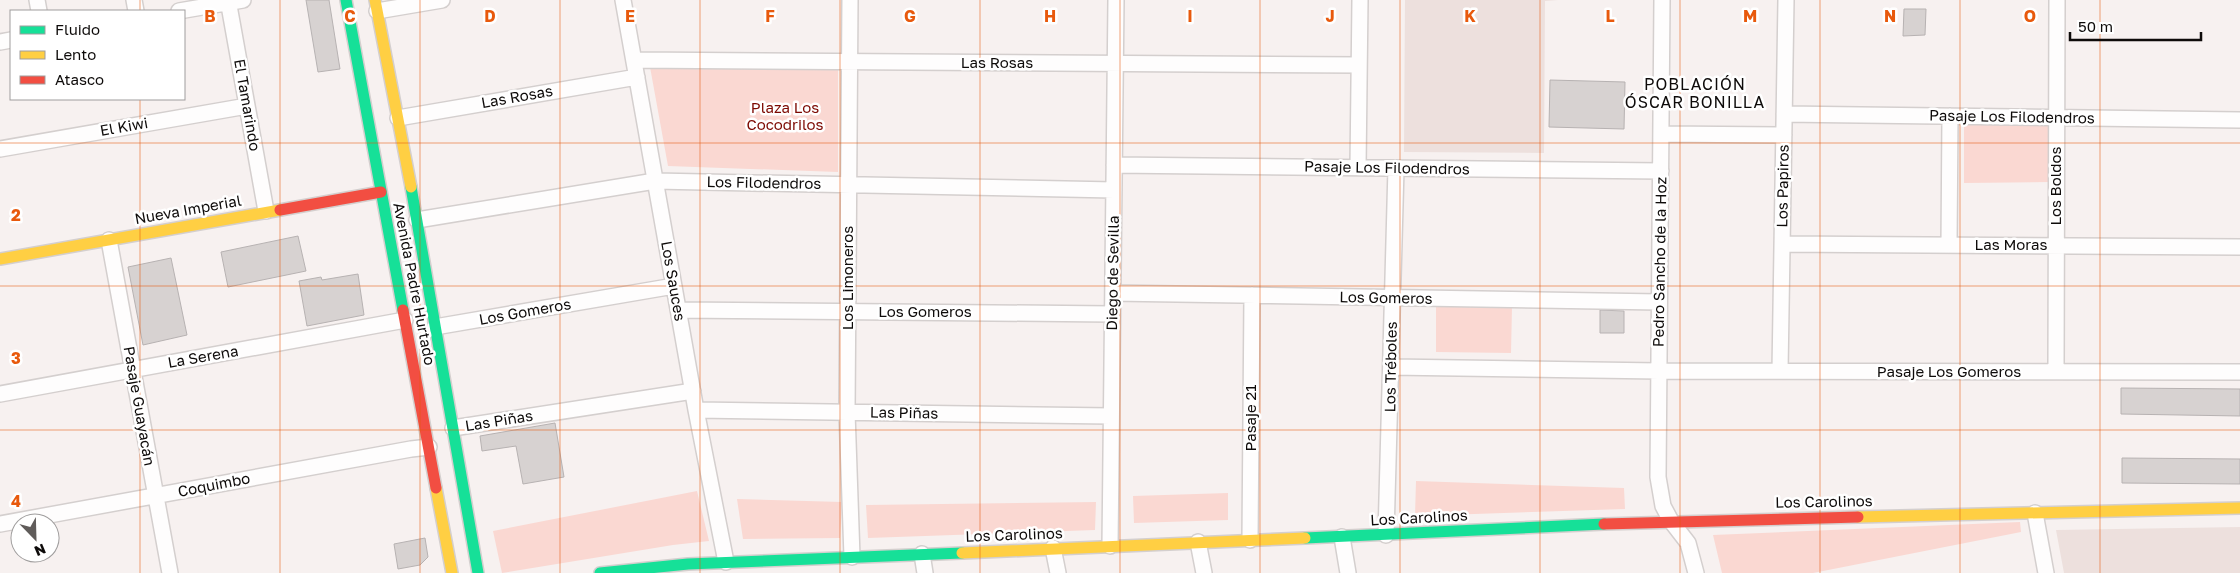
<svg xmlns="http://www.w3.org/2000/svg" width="2240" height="573" font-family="'Golos Text',sans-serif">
<rect width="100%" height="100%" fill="#f7f1f0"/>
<path fill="#ede0dd" d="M1405,0H1558L1545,1L1544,153L1404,152Z
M2240,527V573H2064L2056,530Z"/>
<path fill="#fad8d2" d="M838,63V172L668,166L650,67Z
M2048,124L2049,182L1964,183V125Z
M1436,306L1512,307L1511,353L1436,352Z
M1416,481L1624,488L1625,509L1415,516Z
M697,491L709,541L673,545L502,573L493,531Z
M1228,493V520L1134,523L1133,496Z
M737,499L842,502L840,538L743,539Z
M1096,502L1095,530L868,538L866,505Z
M2020,522L2021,532L1813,573H1722L1713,535Z"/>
<path fill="#d7d2d1" stroke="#b7b2b2" d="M306,0H329L340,69L318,72Z
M1904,9H1926L1925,35L1903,36Z
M1550,80L1625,82L1624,129L1549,127Z
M298,236L306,271L228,287L221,252Z
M171,258L187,335L143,345L128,267Z
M358,274L364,315L307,326L299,281L321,277L322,280Z
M1600,310L1624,311V333H1600Z
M2121,388L2240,389V416L2121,414Z
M555,423L564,477L523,484L516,446L482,451L480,436Z
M2122,458L2240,459V484L2122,483Z
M425,538L428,557L420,565L398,569L394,544Z"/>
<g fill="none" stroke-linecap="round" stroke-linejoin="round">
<g stroke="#d4cfce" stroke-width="18">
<path id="street" d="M37,0L39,11
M134,0L136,11
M228,0L266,211
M623,0L696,410L726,562
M850,0L847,412L852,557
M1662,0L1658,477L1663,506L1671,521L1688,543L1696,573
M179,11L243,0
M377,11L442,0
M0,42L11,40
M634,60L1359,65
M1784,114L2240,120
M398,118L637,77
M1661,134L1784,135
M0,149L247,106
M1114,165L1661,171
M1358,167L1360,0
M417,220L655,181L1114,190
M109,240L170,573
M1782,244L2240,247
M1949,245L1950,116
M1113,293L1659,302
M678,310L1112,314
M435,327L674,286
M1391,367L1659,371L2240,372
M1780,371L1786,0
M2056,372L2057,0
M0,394L405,320
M696,410L1111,416
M453,428L693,391
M2035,513L2046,573
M0,524L411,449L429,447
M1386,535L1396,168
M1342,537L1348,573
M1250,540L1252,295
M1198,542L1204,573
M1110,546L1116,0
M1053,548L1058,573
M922,554L925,573"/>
</g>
<g stroke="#d4cfce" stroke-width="14">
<path id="fast" d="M346,0L403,310
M411,187L478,573
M1305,538L1604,524
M600,573L688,564L962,553"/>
</g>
<g stroke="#d4cfce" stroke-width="14">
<path id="slow" d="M375,0L411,187
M0,259L280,210
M436,488L452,573
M1858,517L2240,508
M962,553L1305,538"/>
</g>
<g stroke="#d4cfce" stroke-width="14">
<path id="jam" d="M280,210L381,192
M403,310L436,488
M1604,524L1858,517"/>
</g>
<use href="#street" stroke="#fefdfd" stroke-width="15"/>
<use href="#fast" stroke="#16e098" stroke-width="11"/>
<use href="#slow" stroke="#ffcf43" stroke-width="11"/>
<use href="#jam" stroke="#f24e42" stroke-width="11"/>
</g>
<path fill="none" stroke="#e8590c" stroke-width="1" stroke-opacity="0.55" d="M140,0V11M280,0V573M420,0V573M560,0V573M700,0V573M840,0V573M980,0V573M1120,0V573M1260,0V573M1400,0V573M1540,0V573M1680,0V573M1820,0V573M1960,0V573M2100,0V573M140,99V573M0,143H2240M0,286H2240M0,430H2240"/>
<g text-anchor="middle" stroke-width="5" stroke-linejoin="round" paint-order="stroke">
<g font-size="15" fill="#0e0b0a" stroke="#fff">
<text x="997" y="68">Las Rosas</text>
<text transform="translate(517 97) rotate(-10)" y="5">Las Rosas</text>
<text transform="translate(247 105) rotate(80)" y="5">El Tamarindo</text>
<text transform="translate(2012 117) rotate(1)" y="5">Pasaje Los Filodendros</text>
<text transform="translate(124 127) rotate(-10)" y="5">El Kiwi</text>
<text transform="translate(1387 168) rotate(1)" y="5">Pasaje Los Filodendros</text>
<text transform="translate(764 183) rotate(1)" y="5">Los Filodendros</text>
<text transform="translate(1783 186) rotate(-89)" y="5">Los Papiros</text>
<text transform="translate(2056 186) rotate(-90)" y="5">Los Boldos</text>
<text transform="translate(188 210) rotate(-10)" y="5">Nueva Imperial</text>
<text x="2011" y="250">Las Moras</text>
<text transform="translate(1660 262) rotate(-89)" y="5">Pedro Sancho de la Hoz</text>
<text transform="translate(1113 273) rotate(-89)" y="5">Diego de Sevilla</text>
<text transform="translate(848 278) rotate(-90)" y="5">Los Limoneros</text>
<text transform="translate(673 281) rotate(80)" y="5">Los Sauces</text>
<text transform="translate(414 284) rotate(79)" y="5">Avenida Padre Hurtado</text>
<text transform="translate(1386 298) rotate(1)" y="5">Los Gomeros</text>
<text transform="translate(525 312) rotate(-10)" y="5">Los Gomeros</text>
<text x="925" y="317">Los Gomeros</text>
<text transform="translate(203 357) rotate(-10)" y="5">La Serena</text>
<text transform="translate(1391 367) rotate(-89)" y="5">Los Tréboles</text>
<text x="1949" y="377">Pasaje Los Gomeros</text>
<text transform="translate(139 406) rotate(80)" y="5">Pasaje Guayacán</text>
<text transform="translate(904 413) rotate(1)" y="5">Las Piñas</text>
<text transform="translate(1251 418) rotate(-90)" y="5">Pasaje 21</text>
<text transform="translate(499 421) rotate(-9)" y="5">Las Piñas</text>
<text transform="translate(214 485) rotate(-11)" y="5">Coquimbo</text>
<text transform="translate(1824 502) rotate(-1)" y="5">Los Carolinos</text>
<text transform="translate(1419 518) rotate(-3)" y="5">Los Carolinos</text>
<text transform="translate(1014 535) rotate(-2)" y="5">Los Carolinos</text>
</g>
<g font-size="15" fill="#7c0902" stroke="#fff">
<text x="785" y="113">Plaza Los<tspan x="785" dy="17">Cocodrilos</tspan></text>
</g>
<g font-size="16" letter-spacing="1" fill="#0e0b0a" stroke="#fff">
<text x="1695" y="90">POBLACIÓN<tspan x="1695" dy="18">ÓSCAR BONILLA</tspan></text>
</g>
</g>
<g font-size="16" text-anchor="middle" font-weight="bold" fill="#e8590c" stroke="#fff" stroke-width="5" stroke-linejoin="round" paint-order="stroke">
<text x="210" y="22">B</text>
<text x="350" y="22">C</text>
<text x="490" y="22">D</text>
<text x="630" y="22">E</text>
<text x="770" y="22">F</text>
<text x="910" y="22">G</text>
<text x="1050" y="22">H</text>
<text x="1190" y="22">I</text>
<text x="1330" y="22">J</text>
<text x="1470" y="22">K</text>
<text x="1610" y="22">L</text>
<text x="1750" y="22">M</text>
<text x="1890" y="22">N</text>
<text x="2030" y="22">O</text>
<text x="16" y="221">2</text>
<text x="16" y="364">3</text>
<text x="16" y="507">4</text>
</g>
<rect x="10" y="10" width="175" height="90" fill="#ffffff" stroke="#9f9d9d"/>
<rect x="20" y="26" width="25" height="8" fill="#16e098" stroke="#9f9d9d"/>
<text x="55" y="35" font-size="15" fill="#0e0b0a">Fluido</text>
<rect x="20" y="51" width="25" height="8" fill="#ffcf43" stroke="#9f9d9d"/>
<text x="55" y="60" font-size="15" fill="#0e0b0a">Lento</text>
<rect x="20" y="76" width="25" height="8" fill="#f24e42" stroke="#9f9d9d"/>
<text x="55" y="85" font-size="15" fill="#0e0b0a">Atasco</text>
<g transform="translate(35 538) rotate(157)"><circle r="24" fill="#ffffff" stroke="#9f9d9d"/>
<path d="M0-4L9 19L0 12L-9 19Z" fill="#605c5a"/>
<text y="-8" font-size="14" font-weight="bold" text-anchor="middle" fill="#0e0b0a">N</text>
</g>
<path d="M2070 32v8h131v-8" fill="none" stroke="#0e0b0a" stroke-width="2.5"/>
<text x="2078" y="32" font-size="15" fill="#0e0b0a" stroke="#ffffff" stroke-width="4" paint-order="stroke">50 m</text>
</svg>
